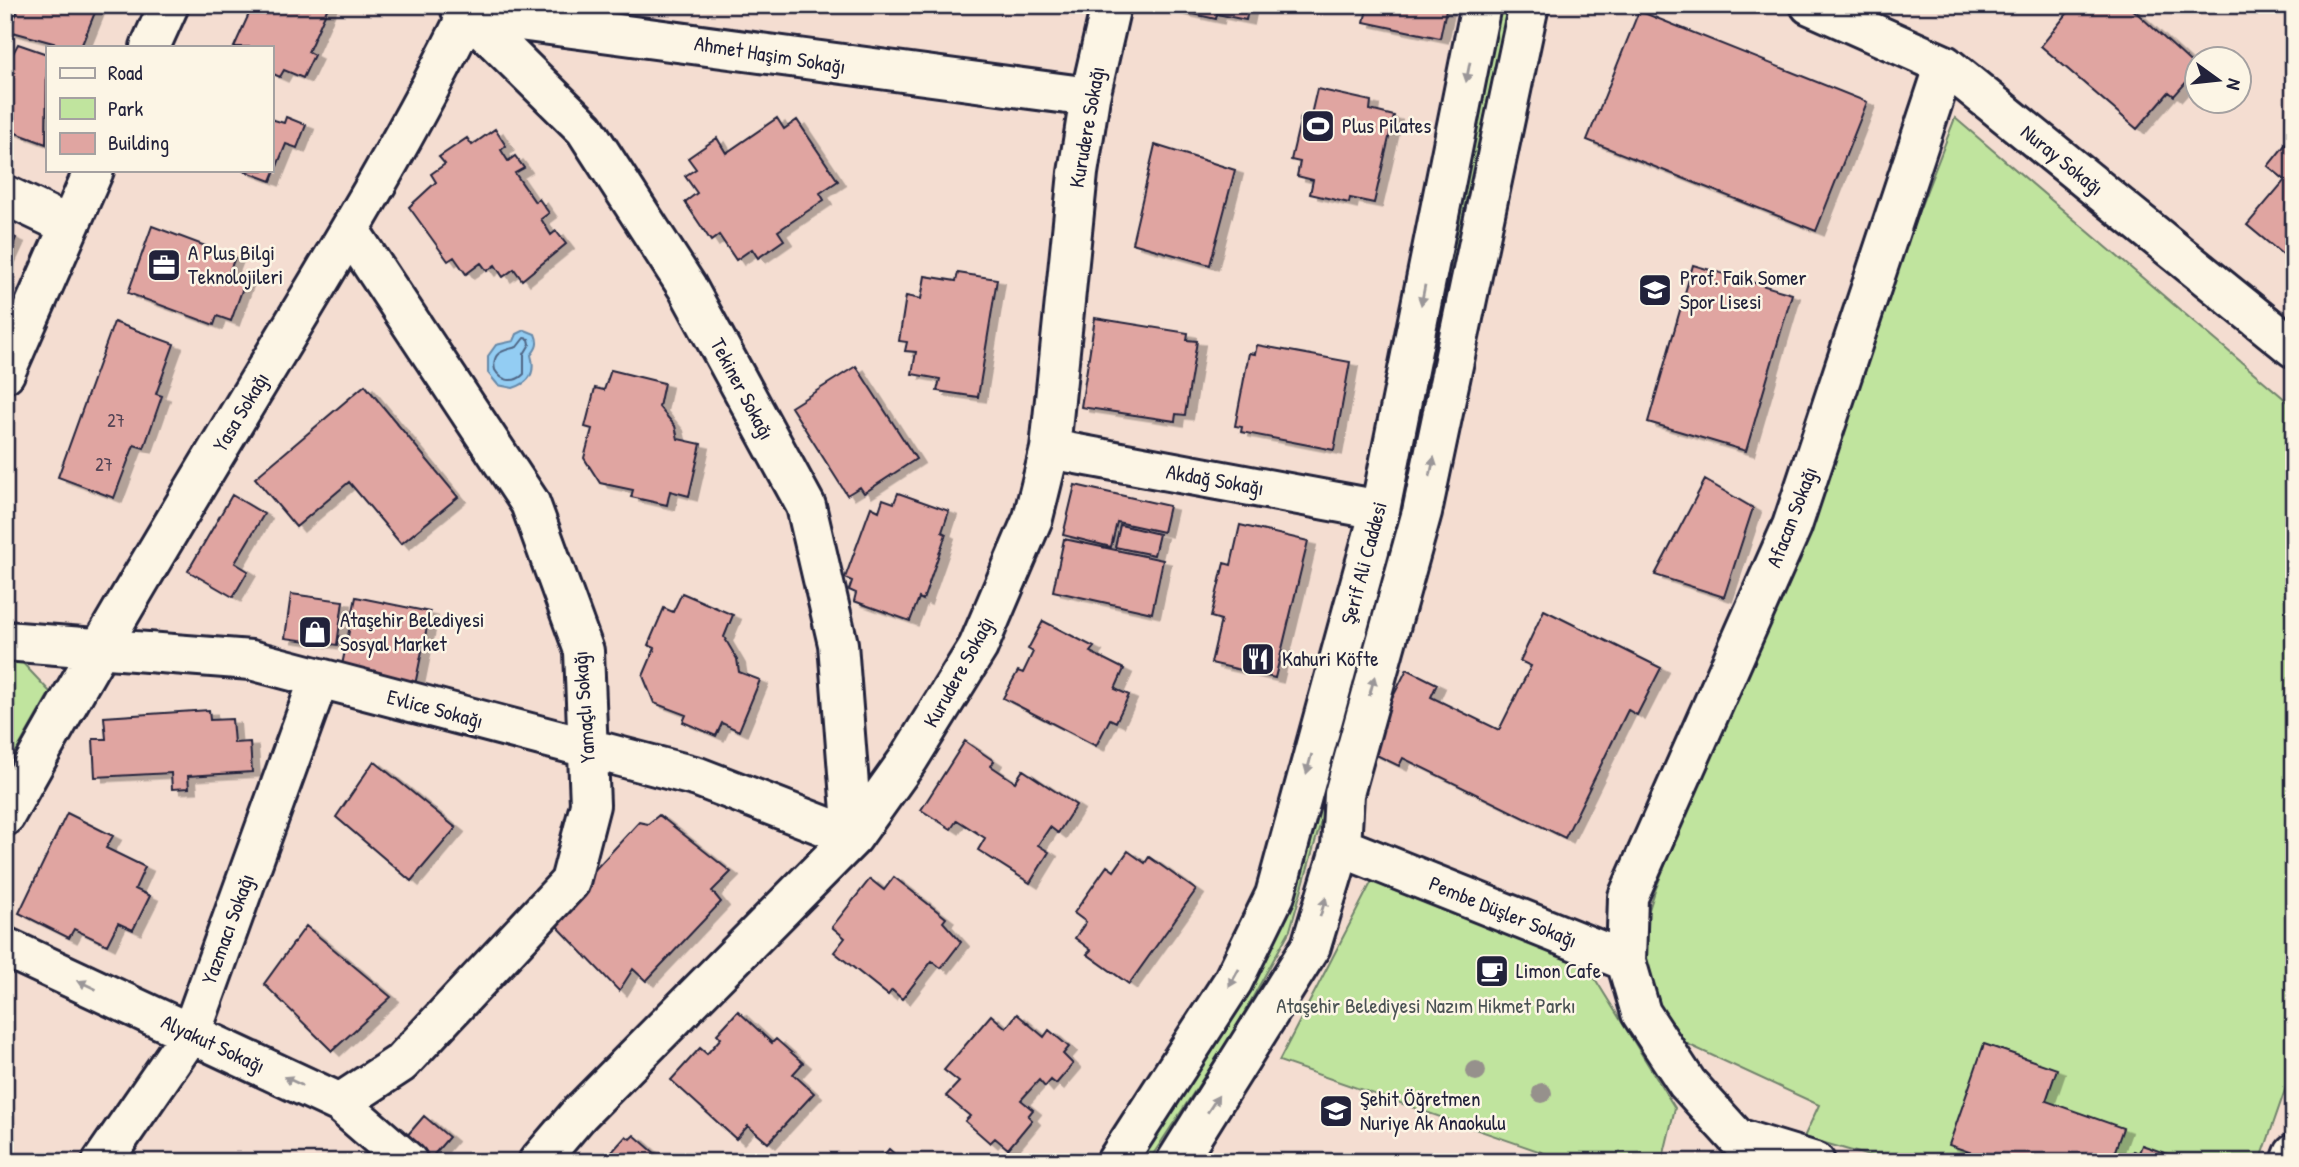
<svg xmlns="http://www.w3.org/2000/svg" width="2299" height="1167" font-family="'Patrick Hand',sans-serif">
<defs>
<filter id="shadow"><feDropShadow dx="8" dy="4.5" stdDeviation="0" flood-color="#0004"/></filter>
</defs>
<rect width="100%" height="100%" fill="#f4ddd1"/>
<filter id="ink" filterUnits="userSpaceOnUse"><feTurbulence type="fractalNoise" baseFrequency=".0143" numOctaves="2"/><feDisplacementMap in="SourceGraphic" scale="14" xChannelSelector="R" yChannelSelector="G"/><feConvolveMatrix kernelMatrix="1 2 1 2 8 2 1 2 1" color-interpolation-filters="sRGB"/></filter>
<g filter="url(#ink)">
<path fill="#c0e49e" stroke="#71836c" stroke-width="2" d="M1500,5H1512L1412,503L1290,930L1233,1033L1148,1162H1137L1225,1029L1283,924L1407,480Z
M1955,118L2294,407V1064L2260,1162H1890L1804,1137L1819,1105L1670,1036L1635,953L1655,891Z
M19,659L50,692L5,771V660Z
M1373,879L1584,961L1675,1108L1662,1162H1570L1279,1061Z"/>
<path fill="#93cdf3" stroke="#6689a9" stroke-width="2" d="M525,330L535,334C539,343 537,348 531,355C536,372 530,383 513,388L498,385L488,373V356L496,345L514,341L517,334Z"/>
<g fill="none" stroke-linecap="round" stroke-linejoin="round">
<path stroke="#4f6685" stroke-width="2" d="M524,338L529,339L530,344L524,354V374C514,384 501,381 495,370C491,352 504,350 517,347Z"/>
</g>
<path fill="#e0a5a1" stroke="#22223b" stroke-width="2" filter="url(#shadow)" d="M20,5H98L81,47H68L9,31Z
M253,5H329L308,52L314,55L303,78L284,70L280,77L271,73V47H234Z
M1172,5H1249L1246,20L1217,14L1216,19L1171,9Z
M1368,5H1447L1440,38L1364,22Z
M2074,5H2128L2198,69L2174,96L2169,92L2137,129L2041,46Z
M1639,11L1867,102L1816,231L1587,140Z
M18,44L47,54L46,144L5,129V68Z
M1317,89L1371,101L1370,110L1394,116L1374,203L1350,198L1349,203L1310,194L1313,180L1297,176L1300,162L1291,160L1301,117L1310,119Z
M286,117L306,125L297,148L286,144L271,181L242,170H271V119L284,123Z
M777,118L784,129L797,120L838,181L820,193L824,200L778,231L784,240L758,258L752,249L736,260L719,235L711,241L685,202L697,193L685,176L696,169L688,158L717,138L726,153Z
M495,129L506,146L501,150L508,161L515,156L524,168L515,173L535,202L539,199L549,213L541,219L551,235L556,231L566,244L522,280L514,269L503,277L495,265L487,271L481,263L466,274L454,257L448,261L409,207L436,182L431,174L445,164L439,157L467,138L472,145Z
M2289,140L2294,144V264L2247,225L2285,180L2268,166Z
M1155,145L1235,170L1210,265L1132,243Z
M152,226L235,257L229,273L246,279L231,321L217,316L214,325L128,293Z
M5,233L16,238L5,262Z
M1693,265L1792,294L1746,451L1648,422Z
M958,273L997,279L978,397L937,391L940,379L912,374L916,352L905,351L907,342L899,341L906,296L921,299L925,276L956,281Z
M1095,318L1188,333L1187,340L1197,341L1185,415L1176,414L1175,421L1081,407Z
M114,322L174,344L156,394L162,396L144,448L134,445L114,498L58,477Z
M1257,345L1350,362L1334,450L1241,432L1242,427L1235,426L1249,353L1255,354Z
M856,366L916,459L864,493L860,487L847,495L791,407Z
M611,370L664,383L659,407L675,426L678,439L701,444L689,496L670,491L667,505L631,497L633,490L600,483L584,458L592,429L585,427L595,388L604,390Z
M365,385L458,497L401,544L349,482L296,527L255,478Z
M1705,480L1753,508L1724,597L1655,575Z
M1075,485L1169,506L1163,532L1117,522L1111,547L1063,535Z
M898,493L949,511L942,532L946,534L923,600L919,598L910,621L854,601L856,593L849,590L852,581L845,578L871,507L879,511L883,499L894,503Z
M232,495L264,514L235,563L248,571L233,597L188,571Z
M1120,525L1159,534L1154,555L1115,547Z
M1240,525L1308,541L1275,678L1211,663L1221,620L1211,617L1224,563L1231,565Z
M1064,539L1163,560L1152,613L1053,591Z
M682,593L733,615L724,637L737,659L739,672L760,680L739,731L722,723L716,736L683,722L686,715L654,703L643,676L655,648L648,645L664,608L673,612Z
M291,594L343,601L337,645L285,638Z
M356,597L430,612L415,685L341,670Z
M1544,610L1661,668L1637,715L1628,710L1565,838L1403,758L1399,766L1366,750L1407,669L1437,684L1431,697L1499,730L1531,666L1520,661Z
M1043,621L1094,647L1090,652L1124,669L1115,689L1129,695L1116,722L1110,719L1096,746L1003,698L1018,671L1023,673L1033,652L1028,649Z
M209,710L210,720L232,719L234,743L250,742L252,772L188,776L189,788L172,789L171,773L95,777L93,739H106L104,717Z
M965,741L994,761L991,766L1015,782L1023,770L1076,805L1058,833L1050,827L1038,845L1049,852L1030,883L978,850L985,838L957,820L951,829L921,810Z
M374,761L456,828L411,881L336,817Z
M67,813L113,836L106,848L145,867L135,889L150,896L133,930L118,923L107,945L74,929L69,938L19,913Z
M659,815L731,872L712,891L721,902L646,981L633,969L619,991L556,925L566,901L639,822L648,824Z
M1128,851L1145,863L1149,857L1196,890L1129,984L1087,954L1091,950L1075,938L1086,922L1074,913L1107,866L1114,871Z
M894,877L946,918L943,922L961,942L941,968L932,961L902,999L892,990L888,995L834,952L845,938L832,927L870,879L884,890Z
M306,926L391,997L332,1051L264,984Z
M738,1011L772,1043L776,1039L803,1063L793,1074L814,1093L768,1143L748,1126L736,1139L671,1080L700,1048L707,1054L721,1038L717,1034Z
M1017,1014L1044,1037L1049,1030L1069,1047L1063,1054L1073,1064L1056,1084L1051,1080L1045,1087L1039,1080L1021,1100L1033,1110L1028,1116L1032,1120L1008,1149L995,1138L990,1143L965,1121L970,1116L946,1096L959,1082L944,1070L991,1015L1006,1028Z
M1984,1044L2057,1069L2046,1101L2123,1128L2111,1162H1998L1949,1145Z
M424,1116L449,1137L431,1158L406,1137Z
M634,1135L665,1162H603L626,1136L630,1139Z
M2142,1145L2184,1160V1162H2130L2133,1151L2139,1153Z
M889,1149L904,1162H878Z"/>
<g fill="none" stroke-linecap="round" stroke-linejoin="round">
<g stroke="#22223b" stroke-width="44">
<path id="minor" d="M1810,5L1945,65L2294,348
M461,10L468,14L1090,97
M150,47L169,5
M5,195L68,225
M5,373L94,170
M1050,449L1380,510
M5,641L251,660L698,777L853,837L838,644L806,506L687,287L585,129L468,14
M5,816C84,672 168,532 253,391C329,265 407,139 472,5
M1341,847L1626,961L1641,1013L1687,1083L1737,1138L1815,1162
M5,947L340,1103L408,1162
M1626,961L1628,897L1792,526L1945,65
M340,1103L401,1063L570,882L590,805L584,651L530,503L350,231
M102,1162L191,1033L319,679
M538,1162L579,1114L853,837L908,760L978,647L1033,518L1050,449L1078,173L1090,97L1111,5
M1116,1162L1233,981L1275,895L1380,510L1481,5
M1176,1162L1311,946L1341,847L1344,794L1422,512L1529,5
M2291,1162L2294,1154"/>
</g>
<use href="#minor" stroke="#fcf5e5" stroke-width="38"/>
</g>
<g fill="#96918c">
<circle cx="1476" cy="1071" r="10"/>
<circle cx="1542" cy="1093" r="10"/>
</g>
<defs><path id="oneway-solid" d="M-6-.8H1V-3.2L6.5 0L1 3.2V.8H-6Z" transform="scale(1.75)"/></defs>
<g fill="#9a9698">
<use href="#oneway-solid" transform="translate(1468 72) rotate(101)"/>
<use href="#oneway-solid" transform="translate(1423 295) rotate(101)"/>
<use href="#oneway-solid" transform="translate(1432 467) rotate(-78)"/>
<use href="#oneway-solid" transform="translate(1372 686) rotate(-75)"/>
<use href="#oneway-solid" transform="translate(1309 764) rotate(105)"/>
<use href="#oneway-solid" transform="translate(1323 907) rotate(-73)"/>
<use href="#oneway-solid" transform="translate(1234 978) rotate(119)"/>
<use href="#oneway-solid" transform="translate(87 985) rotate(-155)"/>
<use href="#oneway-solid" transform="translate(293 1081) rotate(-155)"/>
<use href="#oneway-solid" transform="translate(1213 1104) rotate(-57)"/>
</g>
</g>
<defs>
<g id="stadium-square" transform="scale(1.75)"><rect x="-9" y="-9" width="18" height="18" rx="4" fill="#22223b" stroke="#fcf5e5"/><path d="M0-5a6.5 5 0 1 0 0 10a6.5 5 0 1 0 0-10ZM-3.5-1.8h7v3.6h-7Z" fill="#fff"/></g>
<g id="office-square" transform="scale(1.75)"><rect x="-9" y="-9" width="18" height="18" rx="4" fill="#22223b" stroke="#fcf5e5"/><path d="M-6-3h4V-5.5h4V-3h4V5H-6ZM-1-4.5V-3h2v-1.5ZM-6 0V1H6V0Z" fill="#fff"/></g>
<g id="school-square" transform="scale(1.75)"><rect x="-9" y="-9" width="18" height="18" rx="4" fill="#22223b" stroke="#fcf5e5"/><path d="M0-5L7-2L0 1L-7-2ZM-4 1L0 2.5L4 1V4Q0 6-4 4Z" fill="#fff"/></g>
<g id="shop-square" transform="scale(1.75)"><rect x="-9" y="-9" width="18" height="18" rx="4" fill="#22223b" stroke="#fcf5e5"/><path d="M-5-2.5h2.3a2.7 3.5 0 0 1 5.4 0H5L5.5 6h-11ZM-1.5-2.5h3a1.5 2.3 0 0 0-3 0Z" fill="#fff"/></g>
<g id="restaurant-square" transform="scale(1.75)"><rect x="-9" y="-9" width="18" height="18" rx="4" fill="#22223b" stroke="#fcf5e5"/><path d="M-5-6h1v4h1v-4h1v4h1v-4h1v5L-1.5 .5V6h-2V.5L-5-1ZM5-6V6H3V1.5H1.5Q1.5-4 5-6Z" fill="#fff"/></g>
<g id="cafe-square" transform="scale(1.75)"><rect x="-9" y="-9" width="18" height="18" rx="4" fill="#22223b" stroke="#fcf5e5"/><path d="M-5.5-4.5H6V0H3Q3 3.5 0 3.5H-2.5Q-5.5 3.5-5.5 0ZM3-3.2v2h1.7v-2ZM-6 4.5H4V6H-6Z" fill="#fff"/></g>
</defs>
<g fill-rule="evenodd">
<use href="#stadium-square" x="1318" y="126"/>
<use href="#office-square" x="164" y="265"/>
<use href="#school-square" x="1655" y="290"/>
<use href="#shop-square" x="315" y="632"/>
<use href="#restaurant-square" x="1258" y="659"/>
<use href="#cafe-square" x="1492" y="971"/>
<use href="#school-square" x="1336" y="1111"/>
</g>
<g text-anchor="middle" stroke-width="5" stroke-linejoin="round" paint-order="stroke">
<g font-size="18" fill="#524354">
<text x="116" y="427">27</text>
<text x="104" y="471">27</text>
</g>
<g font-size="21" fill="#22223b" stroke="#fcf5e5">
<text transform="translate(770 55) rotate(9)" y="7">Ahmet Haşim Sokağı</text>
<text transform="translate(1087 127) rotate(-80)" y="7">Kurudere Sokağı</text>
<text transform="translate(2062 160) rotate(39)" y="7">Nuray Sokağı</text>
<text transform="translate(742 389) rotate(62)" y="7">Tekiner Sokağı</text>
<text transform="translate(241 412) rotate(-59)" y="7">Yasa Sokağı</text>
<text transform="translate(1215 480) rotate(10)" y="7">Akdağ Sokağı</text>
<text transform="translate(1792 517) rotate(-69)" y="7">Afacan Sokağı</text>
<text transform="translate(1364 563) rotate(-75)" y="7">Şerif Ali Caddesi</text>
<text transform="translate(959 672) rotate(-61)" y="7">Kurudere Sokağı</text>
<text transform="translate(584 707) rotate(-94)" y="7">Yamaçlı Sokağı</text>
<text transform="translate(435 709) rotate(15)" y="7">Evlice Sokağı</text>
<text transform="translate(1503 912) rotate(22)" y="7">Pembe Düşler Sokağı</text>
<text transform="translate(228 929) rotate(-70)" y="7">Yazmacı Sokağı</text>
<text transform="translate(213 1044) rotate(25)" y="7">Alyakut Sokağı</text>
</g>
<g font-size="21" fill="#22223b" stroke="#fcf5e5" text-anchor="start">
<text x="1342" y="133">Plus Pilates</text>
<text x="188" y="260">A Plus Bilgi<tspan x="188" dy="24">Teknolojileri</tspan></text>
<text x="1680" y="285">Prof. Faik Somer<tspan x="1680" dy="24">Spor Lisesi</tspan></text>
<text x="340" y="627">Ataşehir Belediyesi<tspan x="340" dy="24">Sosyal Market</tspan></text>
<text x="1282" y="666">Kahuri Köfte</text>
<text x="1516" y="978">Limon Cafe</text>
<text x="1360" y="1106">Şehit Öğretmen<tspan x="1360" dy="24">Nuriye Ak Anaokulu</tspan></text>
</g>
<g font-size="21" fill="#4a5254" stroke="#fcf5e5">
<text x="1426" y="1013">Ataşehir Belediyesi Nazım Hikmet Parkı</text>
</g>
</g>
<rect width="2299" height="1167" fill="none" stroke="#fcf5e5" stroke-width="28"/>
<rect x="14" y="14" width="2271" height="1139" fill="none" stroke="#22223b" stroke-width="2.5" filter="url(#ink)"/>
<rect x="46" y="46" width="228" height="126" fill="#fcf5e5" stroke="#a5a1a1" stroke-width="2"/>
<rect x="60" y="68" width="35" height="10" fill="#fcf5e5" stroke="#a5a1a1" stroke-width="2"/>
<text x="108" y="80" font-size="21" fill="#22223b">Road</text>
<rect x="60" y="98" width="35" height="21" fill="#c0e49e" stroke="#a5a1a1" stroke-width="2"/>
<text x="108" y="116" font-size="21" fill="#22223b">Park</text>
<rect x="60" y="133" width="35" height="21" fill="#e0a5a1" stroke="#a5a1a1" stroke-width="2"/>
<text x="108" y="150" font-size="21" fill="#22223b">Building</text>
<g transform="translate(2218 80) rotate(105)"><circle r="33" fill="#fcf5e5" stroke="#a5a1a1" stroke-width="2"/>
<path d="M0-5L12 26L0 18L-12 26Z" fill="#22223b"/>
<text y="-10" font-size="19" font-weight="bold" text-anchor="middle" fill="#22223b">N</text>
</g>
</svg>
